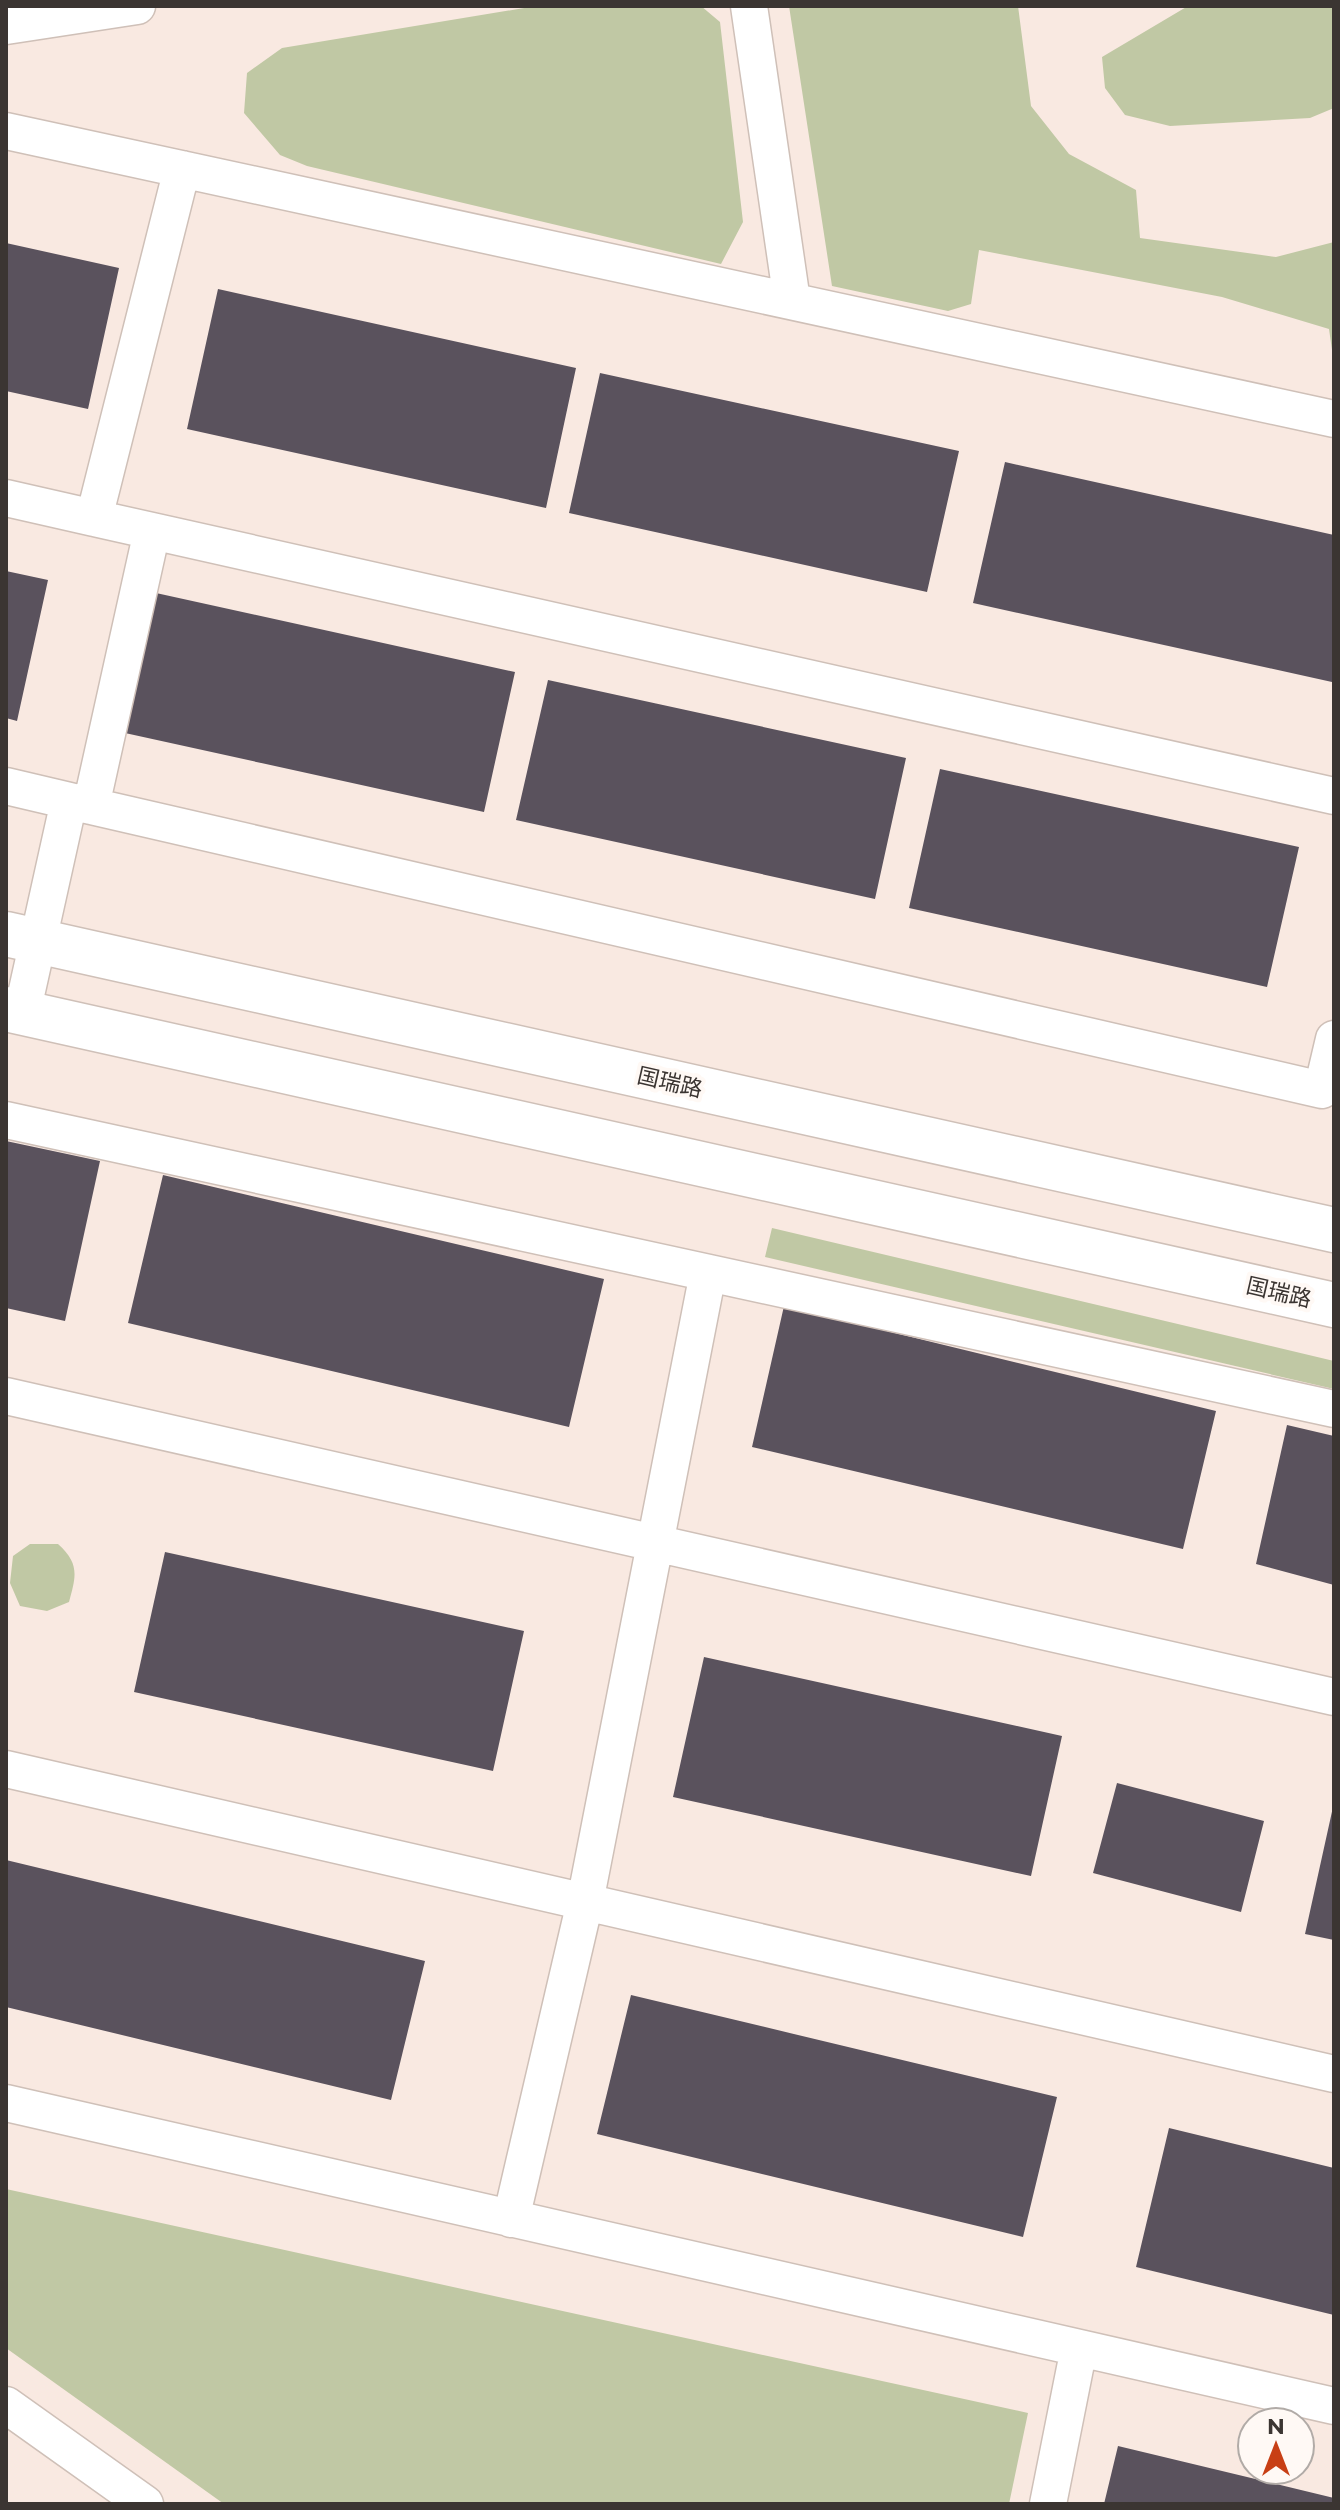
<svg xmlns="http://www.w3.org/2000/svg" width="1340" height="2510" font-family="Montserrat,'Noto Sans SC',sans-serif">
<rect width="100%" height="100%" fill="#f9e9e1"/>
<path fill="#c0c8a4" d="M536,6H701L720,22L743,222L721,264L307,166L280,155L244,113L247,73L282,48Z
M789,6H1018L1031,106L1069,154L1136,190L1140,238L1276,257L1334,242V364L1329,329L1222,297L979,250L971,304L948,311L832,286Z
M1188,6H1334V108L1310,118L1170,126L1125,115L1105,88L1102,57Z
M772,1228L1334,1361V1389L765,1257Z
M30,1544H58C80,1564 76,1576 69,1602L47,1611L20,1606L10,1583L13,1556Z
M6,2189L1028,2413L1009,2504H224L6,2348Z"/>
<path fill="#5a525d" d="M6,243L119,268L88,409L6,391Z
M218,289L576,368L546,508L187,429Z
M600,373L959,451L927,592L569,513Z
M1005,462L1334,535L1332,682L973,603Z
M6,571L48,580L17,721L6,718Z
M156,593L515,672L484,812L125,733Z
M548,680L906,758L875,899L516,820Z
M940,769L1299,847L1267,987L909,908Z
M6,1141L100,1161L65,1321L6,1308Z
M163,1175L604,1279L569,1427L128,1323Z
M784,1306L1216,1411L1183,1549L752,1447Z
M1287,1425L1334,1436V1585L1256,1564Z
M165,1552L524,1631L493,1771L134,1692Z
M704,1657L1062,1736L1031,1876L673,1797Z
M1117,1783L1264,1821L1241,1912L1093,1873Z
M1333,1807H1334V1940L1305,1934Z
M6,1860L425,1961L391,2100L6,2007Z
M631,1995L1057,2097L1023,2237L597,2134Z
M1169,2128L1334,2168V2315L1136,2267Z
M1118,2446L1334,2498V2504H1104Z"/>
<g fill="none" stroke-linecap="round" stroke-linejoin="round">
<g stroke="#cfc0b8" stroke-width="39">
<path id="minor" d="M749,6L792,301
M6,26L137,6
M6,131L1334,419
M6,498L94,518L182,169
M94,518L1334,796
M6,786L91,806L152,531
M91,806L1322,1090L1334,1039
M22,1013L69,801
M6,1120L1334,1409
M6,1396L1334,1697
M6,1769L1334,2074
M6,2103L1334,2406
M511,2219L585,1902L708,1273
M6,2405L145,2504
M1048,2504L1079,2348"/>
</g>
<g stroke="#cfc0b8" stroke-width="47">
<path id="tertiary" d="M6,934L1334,1230
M6,1009L1334,1305"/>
</g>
<use href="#minor" stroke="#fff" stroke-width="36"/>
<use href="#tertiary" stroke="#fff" stroke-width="44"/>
</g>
<g text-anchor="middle" stroke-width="8" stroke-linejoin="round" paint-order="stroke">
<g font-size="22" fill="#3b3532" stroke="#fff9f5">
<text transform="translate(670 1082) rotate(13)" y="8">国瑞路</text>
<text transform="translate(1279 1292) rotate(13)" y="8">国瑞路</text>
</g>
</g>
<rect width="1340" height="2510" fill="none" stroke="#3b3532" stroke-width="16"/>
<g transform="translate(1276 2446)"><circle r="38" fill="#fff9f5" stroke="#b1aba7" stroke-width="2"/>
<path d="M0-6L14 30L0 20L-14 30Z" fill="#c83f15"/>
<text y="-12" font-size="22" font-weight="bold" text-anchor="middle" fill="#3b3532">N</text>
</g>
</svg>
